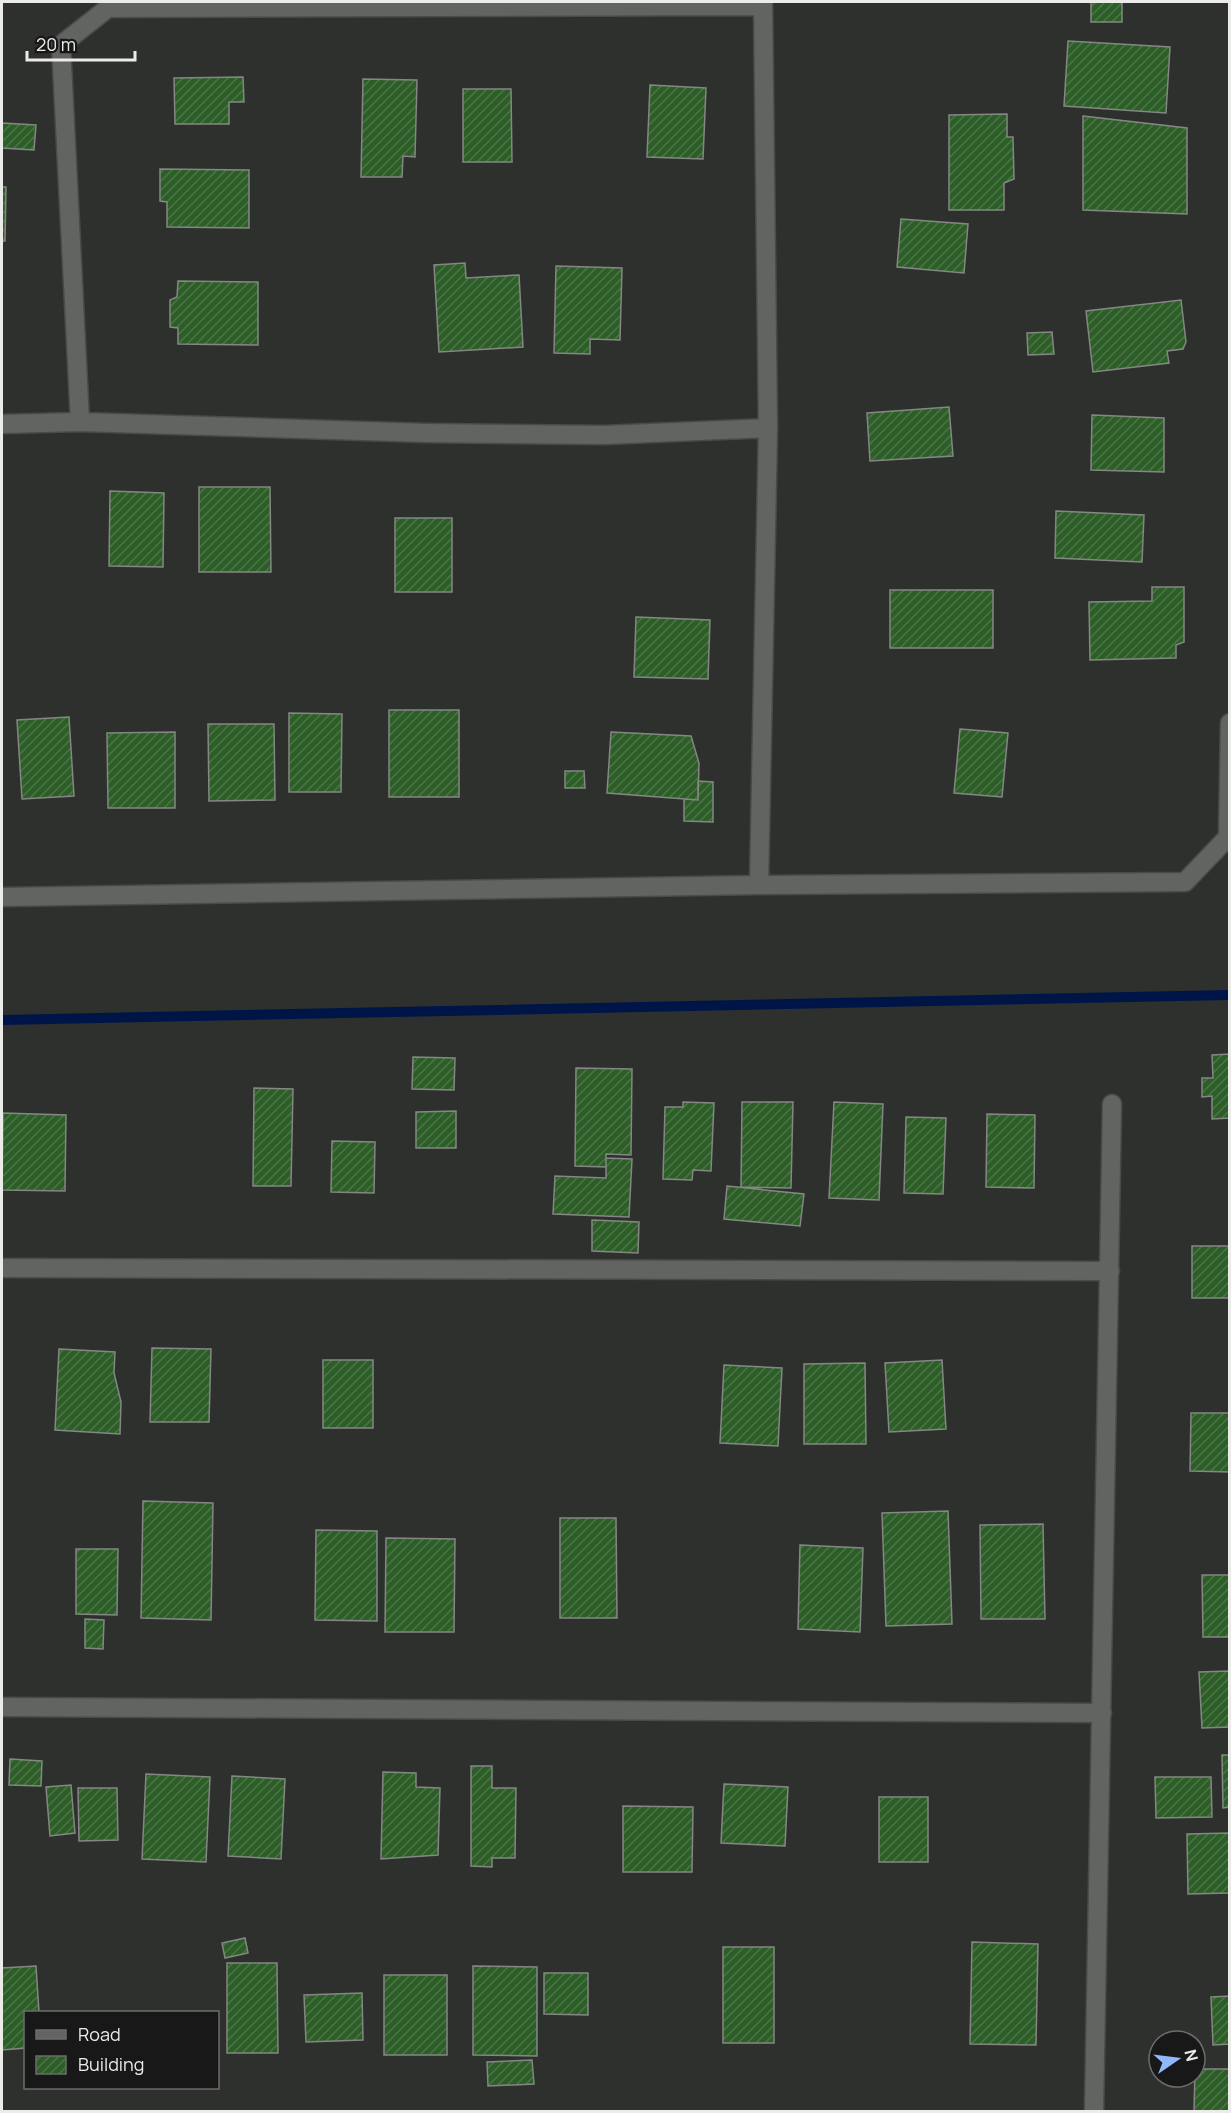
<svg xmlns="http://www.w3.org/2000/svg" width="1231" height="2113" font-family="Manrope,sans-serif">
<defs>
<pattern id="building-hatch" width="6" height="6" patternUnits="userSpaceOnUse" patternTransform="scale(1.5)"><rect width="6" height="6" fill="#2e5e28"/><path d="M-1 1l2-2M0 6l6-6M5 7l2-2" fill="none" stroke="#4c7547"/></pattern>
</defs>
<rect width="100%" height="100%" fill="#2e302e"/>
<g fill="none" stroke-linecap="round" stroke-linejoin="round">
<path stroke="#001547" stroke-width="10" d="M2,1020L1230,995"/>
</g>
<path fill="url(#building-hatch)" stroke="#848784" stroke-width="1.5" d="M1091,2H1122V22H1091Z
M1068,41L1170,47L1166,113L1064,106Z
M243,77L244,102H229V124H175L174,78Z
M363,79L417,80L415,157L403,156L402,177H361Z
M650,85L706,88L703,159L647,157Z
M463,89H511L512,162H463Z
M1007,114V137H1013L1014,179L1004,183V210H949V115Z
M1083,116L1187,128V214L1083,210Z
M2,123L36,125L34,150L2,148Z
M160,169L249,170V228L167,227V202L160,201Z
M2,187H6L5,241H2Z
M901,219L968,224L964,273L897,267Z
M465,263L466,278L519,275L523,347L439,352L434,265Z
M556,266L622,268L620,340L590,339V354L554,353Z
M178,281L258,282V345L178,344V328L170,327V300L177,297Z
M1181,300L1186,342L1183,349L1167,351L1169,363L1093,372L1086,311Z
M1052,332L1054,354L1028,355L1027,333Z
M949,407L953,456L870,461L867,413Z
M1092,415L1164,418V472L1091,470Z
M199,487H270L271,572H199Z
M110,491L164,493L163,567L109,566Z
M1056,511L1144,515L1142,562L1055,558Z
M395,518H452V592H395Z
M1152,587H1184V642L1176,645V658L1090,660L1089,602L1152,601Z
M890,590H993V648H890Z
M636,617L710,620L708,679L634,677Z
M389,710H459V797H389Z
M289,713L342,714L341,792H289Z
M69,717L74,796L22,799L17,720Z
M208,724H274L275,800L209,801Z
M960,729L1008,733L1002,797L954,793Z
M175,732V808H108L107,733Z
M611,732L691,736L699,763L698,800L607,793Z
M565,771H584L585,788H565Z
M698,781L713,782V822L684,821V799L698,800Z
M1230,1054V1118L1212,1119V1096L1202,1097V1078H1213L1212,1055Z
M413,1057L455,1058L454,1090L412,1089Z
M576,1068L632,1069L631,1155L606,1154V1167L575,1166Z
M254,1088L293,1089L291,1186H253Z
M683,1102L714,1103L711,1171L693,1170L692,1180L663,1179L665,1107H683Z
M742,1102H793L791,1188L741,1187Z
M834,1102L883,1104L879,1200L829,1198Z
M456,1111V1148H416V1112Z
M3,1113L66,1115L65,1191L2,1190Z
M987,1114L1035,1115L1034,1188L986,1187Z
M906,1117L946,1118L943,1194L904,1193Z
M332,1141L375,1142L374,1193L331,1192Z
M606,1158L632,1159L629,1217L553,1214L555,1176L606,1178Z
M727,1186L804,1194L800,1226L724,1219Z
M592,1220L639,1222L638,1253L592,1251Z
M1192,1246H1230V1298H1192Z
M152,1348L211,1349L209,1422H150Z
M59,1349L115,1352L114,1373L121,1402L120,1434L55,1430Z
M323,1360H373V1428H323Z
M942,1360L946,1429L889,1432L885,1363Z
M865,1363L866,1444H804V1364Z
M724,1365L782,1368L778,1446L720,1443Z
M1191,1413H1230V1472L1190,1471Z
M143,1501L213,1503L211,1620L141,1618Z
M948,1511L952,1624L886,1626L882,1513Z
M560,1518H616L617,1618H560Z
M1043,1524L1045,1619H981L980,1525Z
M316,1530L377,1531V1621L315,1620Z
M386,1538L455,1539L454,1632H385Z
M800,1545L863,1548L860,1632L798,1629Z
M76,1549H118L117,1615L76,1614Z
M1202,1575H1230V1637H1203Z
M85,1619L104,1620L103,1649L85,1648Z
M1230,1671V1727L1202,1728L1199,1672Z
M1222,1755H1230V1807L1223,1808Z
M10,1759L42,1761L41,1786L9,1785Z
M471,1766H492V1788H516L515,1858H492V1867L471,1866Z
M383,1772L416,1773V1787L440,1788L438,1855L381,1859Z
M146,1774L210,1777L206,1862L142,1859Z
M232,1776L285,1779L281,1859L228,1856Z
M1155,1777H1211L1212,1817L1156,1818Z
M724,1784L788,1787L785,1846L721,1843Z
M71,1785L75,1833L50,1836L46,1787Z
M78,1788H117L118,1840L79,1841Z
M879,1797H928V1862H879Z
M623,1806L693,1807L692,1872H623Z
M1230,1833V1893L1188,1894L1187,1834Z
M245,1938L248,1953L225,1958L222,1943Z
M972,1942L1038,1944L1036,2045L970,2044Z
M723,1947H774V2043H723Z
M227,1963H277L278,2053H227Z
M36,1966L39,2012H26V2048L2,2050V1968Z
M473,1966L537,1967V2056L473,2055Z
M544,1973H588V2015L544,2014Z
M384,1975H447V2055H384Z
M362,1993L363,2040L306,2042L304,1995Z
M1230,1996V2044L1213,2045L1211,1997Z
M532,2060L534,2084L488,2086L487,2062Z
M1195,2069H1230V2112H1194Z"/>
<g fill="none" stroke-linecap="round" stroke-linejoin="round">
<g stroke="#494b49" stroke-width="21">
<path id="minor" d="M763,2L768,428L759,885L1185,882L1228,837L1230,723
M80,422L61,45L108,8L763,6
M2,424L80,422L426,433L604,435L768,428
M2,897L759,885
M2,1268L1110,1271
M2,1707L1102,1713
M1094,2112L1112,1104"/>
</g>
<use href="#minor" stroke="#616461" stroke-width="18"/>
</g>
<rect width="1231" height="2113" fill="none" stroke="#ebecea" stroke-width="6"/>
<rect x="24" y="2011" width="195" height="78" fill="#171817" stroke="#6c6d6b" stroke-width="1.5"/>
<rect x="36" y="2030" width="30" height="9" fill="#616461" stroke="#6c6d6b" stroke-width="1.5"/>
<text x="78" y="2041" font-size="18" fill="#ebecea">Road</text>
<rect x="36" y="2056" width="30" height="18" fill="url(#building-hatch)" stroke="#6c6d6b" stroke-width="1.5"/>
<text x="78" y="2071" font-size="18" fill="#ebecea">Building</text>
<g transform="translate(1177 2059) rotate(76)"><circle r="28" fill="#171817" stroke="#6c6d6b" stroke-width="1.5"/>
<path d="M0-4.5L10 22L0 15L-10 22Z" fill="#91b8fd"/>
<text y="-9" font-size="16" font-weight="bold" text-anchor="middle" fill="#ebecea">N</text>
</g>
<path d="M27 51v9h108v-9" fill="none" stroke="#ebecea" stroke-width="3"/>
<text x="36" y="51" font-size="18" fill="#ebecea" stroke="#171817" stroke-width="4.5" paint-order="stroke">20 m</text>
</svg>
